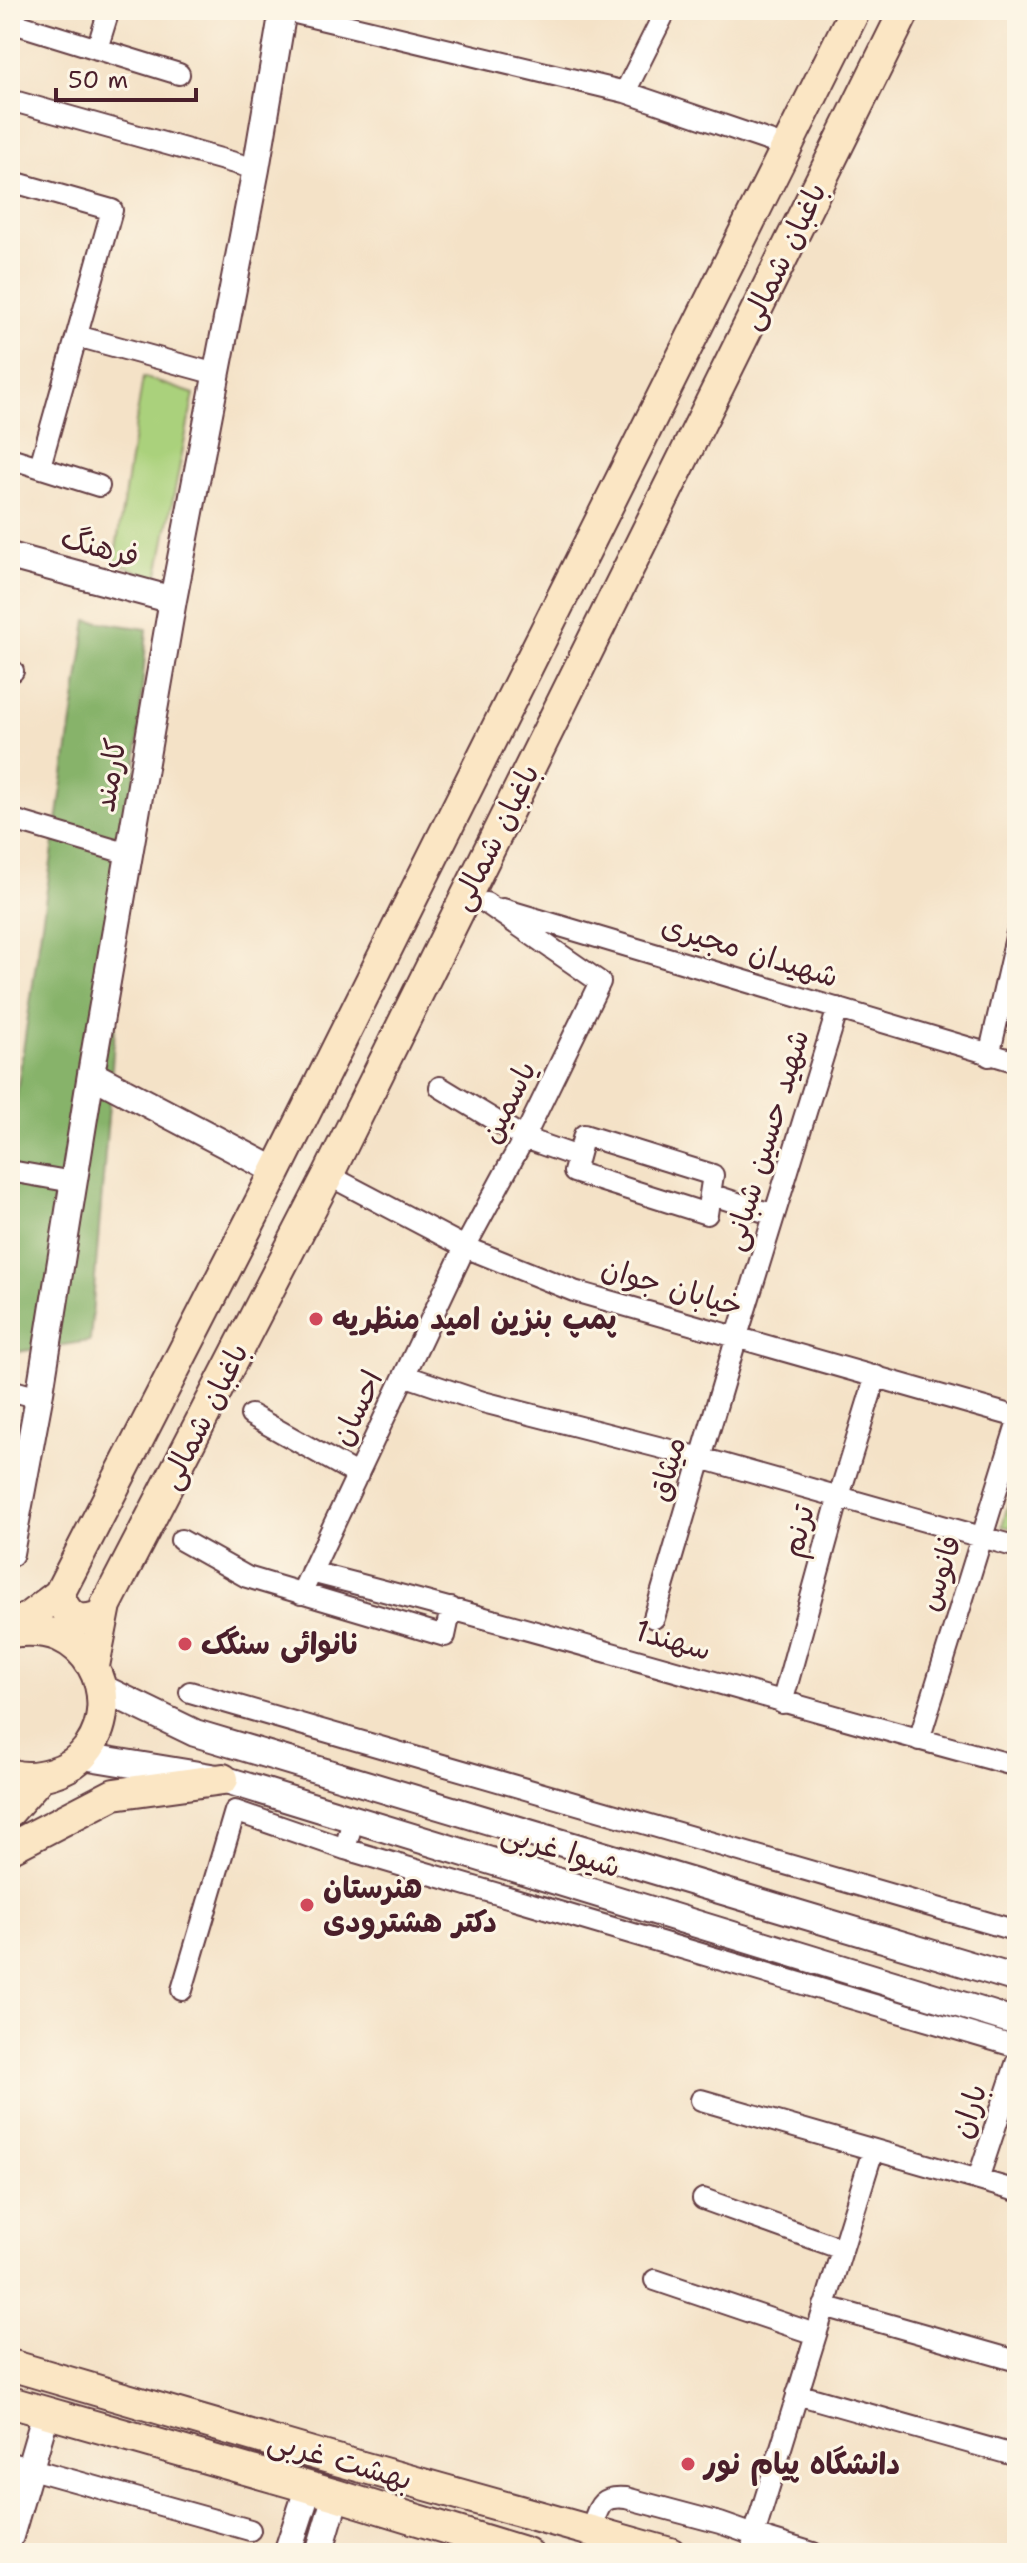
<svg xmlns="http://www.w3.org/2000/svg" width="1027" height="2563" font-family="'Shantell Sans','Playpen Sans Arabic',sans-serif">
<rect width="100%" height="100%" fill="#fcf5e5"/>
<filter id="ink" filterUnits="userSpaceOnUse"><feTurbulence type="fractalNoise" baseFrequency=".0125" numOctaves="2"/><feDisplacementMap in="SourceGraphic" scale="16" xChannelSelector="R" yChannelSelector="G"/><feConvolveMatrix kernelMatrix="1 2 1 2 8 2 1 2 1" color-interpolation-filters="sRGB"/></filter>
<filter id="wash" filterUnits="userSpaceOnUse"><feTurbulence type="fractalNoise" baseFrequency=".006" numOctaves="4" result="noise"/><feDisplacementMap in="SourceGraphic" scale="32" xChannelSelector="R" yChannelSelector="G"/><feGaussianBlur stdDeviation="1.8" result="paint"/><feColorMatrix in="noise" values="0 0 0 0 0 0 0 0 0 0 0 0 0 0 0 0 0 1.4 0 .05"/><feComposite in="paint" operator="in"/></filter>
<g filter="url(#wash)">
<rect width="100%" height="100%" fill="#f4e2c7"/>
<path fill="#aad17b" stroke="#7a7853" stroke-width="2" d="M143,377L194,394L157,579L114,562Z
M1017,1473V1529L1002,1526Z"/>
<path fill="#87b36b" stroke="#68694b" stroke-width="2" d="M87,620L147,629L90,1341L10,1353V1138Z"/>
</g>
<g filter="url(#ink)">
<g fill="none" stroke-linecap="round" stroke-linejoin="round">
<g stroke="#643c42" stroke-width="24">
<path id="minor" d="M283,10L625,92L787,147
M10,22L179,74
M97,49L109,10
M625,92L666,10
M10,100L256,169
M10,181L112,210L40,466
M77,336L216,374
M10,458L99,486
M10,670L13,671
M10,819L129,854
M503,909L1017,1062
M989,1056L1017,933
M440,1087L524,1138L578,1157
M10,1171L73,1182
M328,1175L465,1247L574,1291L1017,1417
M710,1194L707,1214L574,1172L584,1135L713,1175L710,1194L774,1215
M406,1376L483,1402L701,1458L1017,1547
M10,1390L39,1398
M251,1415L358,1475
M181,1540L247,1577L445,1636L451,1608
M311,1572C548,1632 781,1703 1017,1766
M301,1594L465,1247L524,1138L600,982L486,903
M654,1618L737,1336L838,1008
M190,1692L1017,1931
M782,1703L839,1496L876,1376
M919,1740L1017,1424
M345,1849L1017,2047
M182,1990L235,1811L345,1849L353,1820
M701,2100L1017,2191
M978,2179L1017,2061
M703,2199L842,2249
M655,2280L815,2334
M824,2306L1017,2361
M797,2394L1017,2456
M10,2463L250,2530
M590,2531C599,2509 598,2495 626,2498L720,2523L754,2535L873,2150
M752,2553L754,2535L813,2553"/>
</g>
<g stroke="#643c42" stroke-width="30">
<path id="tertiary" d="M10,556L173,600
M91,1074L276,1171
M10,1553L39,1398L91,1074L173,600L256,169L283,10
M102,1688L195,1733L1017,1979
M83,1756L223,1779L1017,2022
M10,2536L46,2413
M287,2553L308,2489
M319,2553L336,2495"/>
</g>
<g stroke="#643c42" stroke-width="34">
<path id="secondary" d="M59,1594C67,1619 80,1625 104,1614
M10,1631L59,1594L276,1171L855,10
M10,1632C26,1630 43,1629 59,1636C119,1663 117,1754 52,1773C39,1777 23,1779 10,1774
M94,1666L106,1605L328,1175L905,10
M10,1811L40,1777
M10,1848L114,1794L223,1779
M10,2365L319,2455L670,2553
M10,2402L336,2495L527,2553"/>
</g>
<use href="#minor" stroke="#fff" stroke-width="20"/>
<use href="#tertiary" stroke="#fff" stroke-width="26"/>
<use href="#secondary" stroke="#fbe6c4" stroke-width="30"/>
</g>
</g>
<g fill="#d1495b" stroke="#fcf5e5" stroke-width="3">
<circle cx="316" cy="1319" r="8"/>
<circle cx="185" cy="1644" r="8"/>
<circle cx="307" cy="1905" r="8"/>
<circle cx="688" cy="2464" r="8"/>
</g>
<g text-anchor="middle" stroke-width="6" stroke-linejoin="round" paint-order="stroke">
<g font-size="30" fill="#4a1f2b" stroke="#fcf5e5">
<text transform="translate(783 256) rotate(-64)" y="10">باغبان شمالی</text>
<text transform="translate(100 547) rotate(15)" y="10">فرهنگ</text>
<text transform="translate(110 775) rotate(-80)" y="10">کارمند</text>
<text transform="translate(495 837) rotate(-63)" y="10">باغبان شمالی</text>
<text transform="translate(750 951) rotate(17)" y="10">شهیدان مجیری</text>
<text transform="translate(508 1102) rotate(-63)" y="10">یاسمین</text>
<text transform="translate(766 1140) rotate(-73)" y="10">شهید حسین شبانی</text>
<text transform="translate(672 1287) rotate(16)" y="10">خیابان جوان</text>
<text transform="translate(357 1408) rotate(-64)" y="10">احسان</text>
<text transform="translate(204 1416) rotate(-63)" y="10">باغبان شمالی</text>
<text transform="translate(667 1469) rotate(-74)" y="10">میثاق</text>
<text transform="translate(798 1531) rotate(-75)" y="10">ترنم</text>
<text transform="translate(940 1573) rotate(-72)" y="10">فانوس</text>
<text transform="translate(673 1640) rotate(16)" y="10">1سهند</text>
<text transform="translate(561 1850) rotate(17)" y="10">شیوا غربی</text>
<text transform="translate(969 2111) rotate(-72)" y="10">باران</text>
<text transform="translate(340 2460) rotate(16)" y="10">بهشت غربی</text>
</g>
<g font-size="30" font-weight="bold" fill="#4a1f2b" stroke="#fcf5e5" text-anchor="start">
<text x="332" y="1329">پمپ بنزین امید منظریه</text>
<text x="201" y="1654">نانوائی سنگک</text>
<text x="323" y="1898">هنرستان<tspan x="323" dy="34">دکتر هشترودی</tspan></text>
<text x="704" y="2474">دانشگاه پیام نور</text>
</g>
</g>
<rect width="1027" height="2563" fill="none" stroke="#fcf5e5" stroke-width="40"/>
<path d="M56 88v12h140v-12" fill="none" stroke="#4a1f2b" stroke-width="4"/>
<text x="68" y="88" font-size="24" fill="#4a1f2b" stroke="#fcf5e5" stroke-width="6" paint-order="stroke">50 m</text>
</svg>
